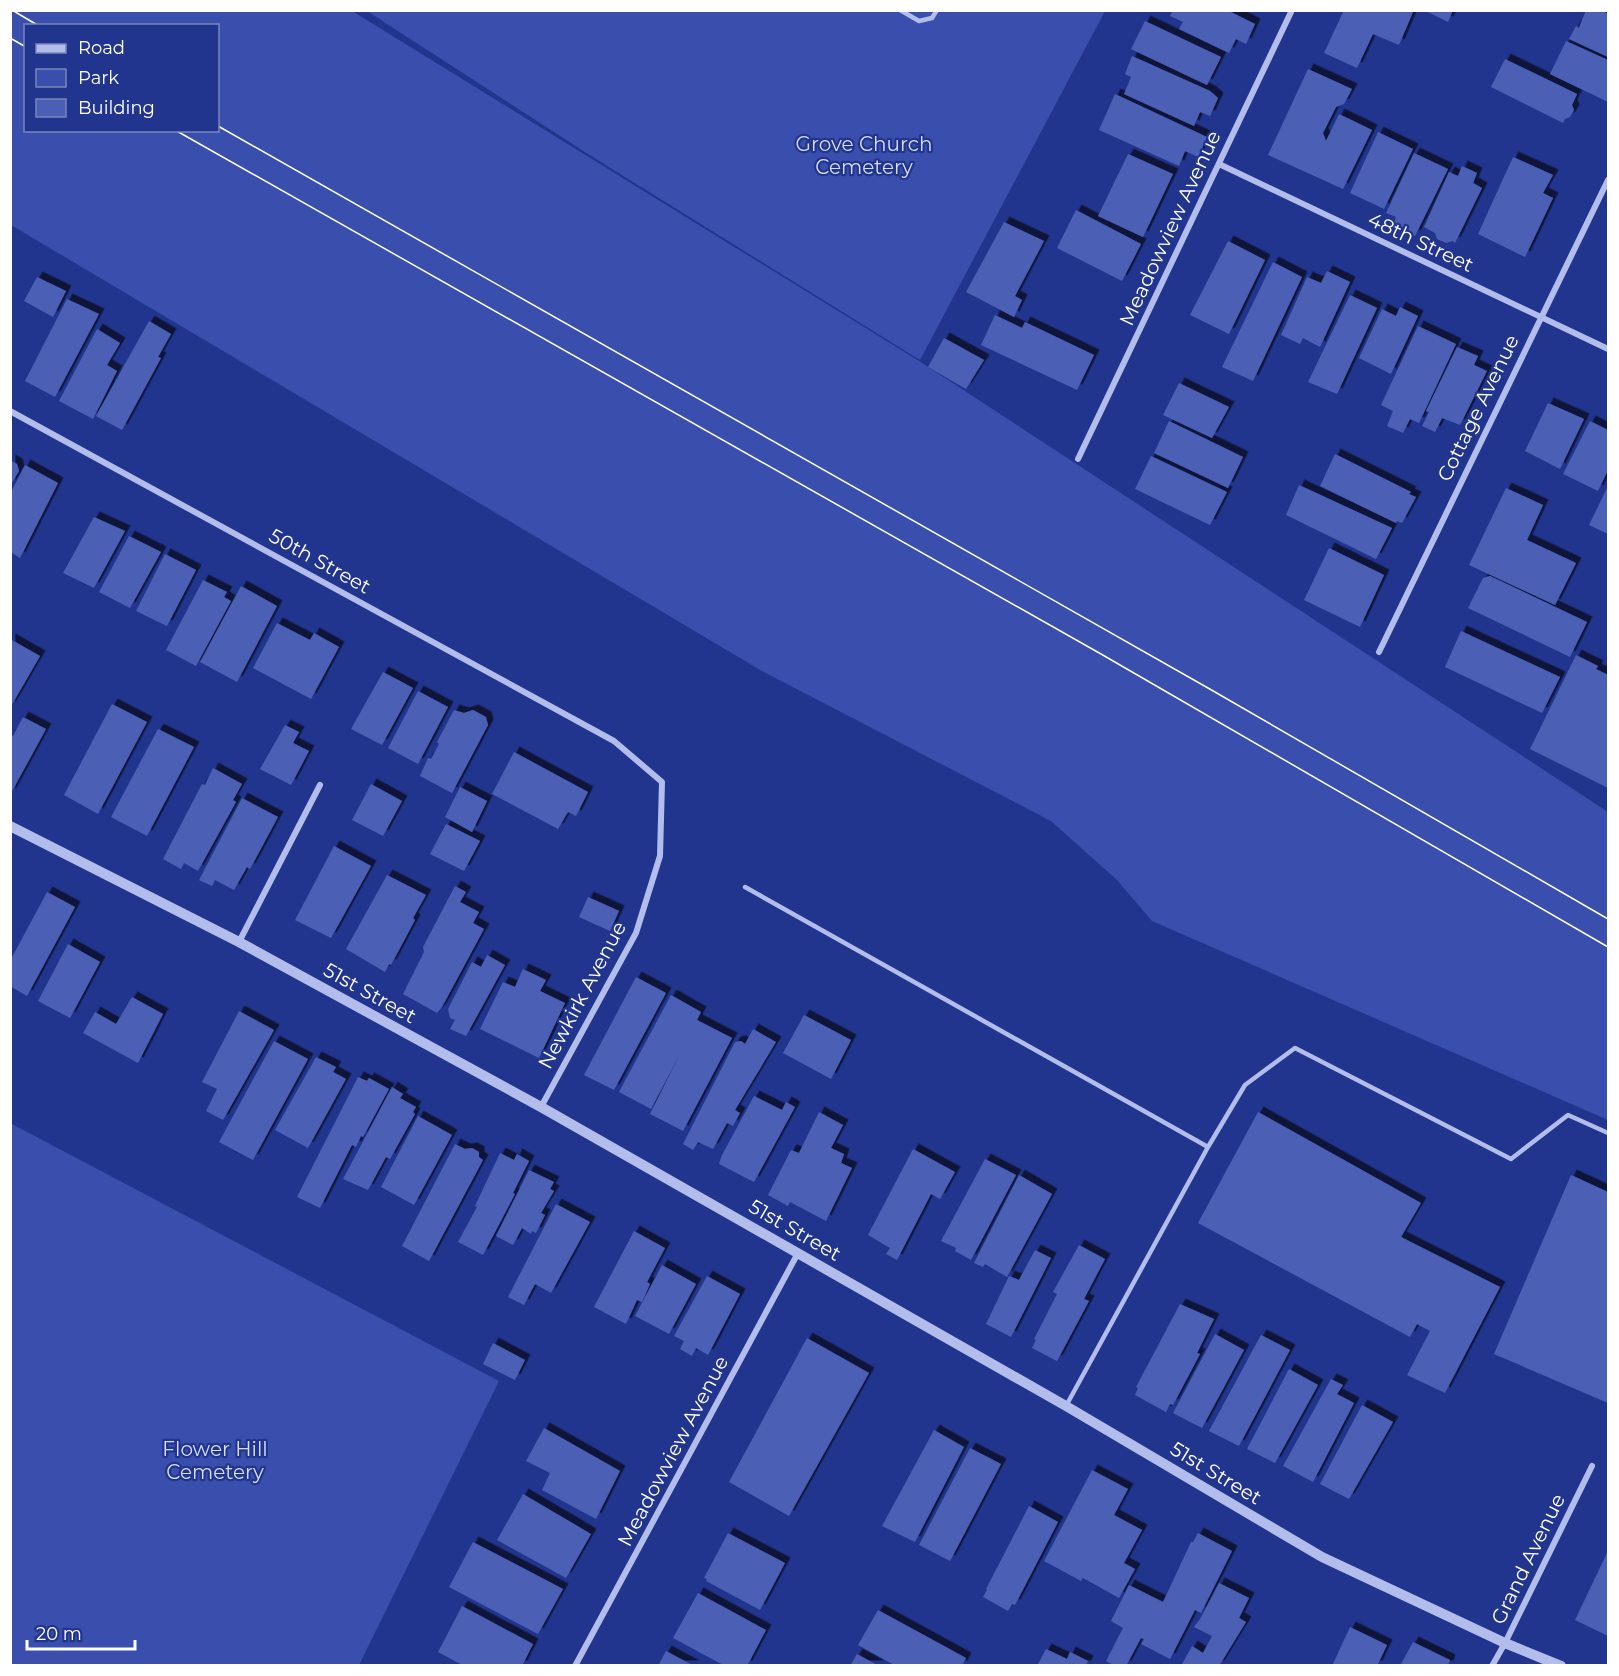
<svg xmlns="http://www.w3.org/2000/svg" width="1619" height="1676" font-family="Montserrat,sans-serif">
<defs>
<filter id="shadow"><feDropShadow dx="5.5" dy="-5.5" stdDeviation="0" flood-color="#0009"/></filter>
</defs>
<rect width="100%" height="100%" fill="#22358e"/>
<path fill="#3a4fad" fill-rule="evenodd" d="M11,11H352L919,361L1608,812V1120L1152,921L1117,880L1051,821L762,671L11,225ZM26,26H218V130H26Z
M367,11H1105L920,360L588,154Z
M10,1123L499,1381L359,1665H11Z"/>
<path fill="#4b5fb5" filter="url(#shadow)" d="M1173,10H1227L1255,24L1246,44L1236,39L1229,53L1179,29L1183,22L1170,16Z
M1344,10H1409L1413,12L1399,45L1373,34L1357,68L1324,53Z
M1424,10H1453L1448,22Z
M1586,10H1601L1608,14V57L1569,39L1576,26L1579,28Z
M1145,21L1221,57L1207,85L1131,49Z
M1566,41L1608,60V102L1550,74Z
M1132,56L1210,91L1218,98L1210,116L1200,112L1194,126L1124,94L1131,77L1125,74Z
M1505,59L1577,94L1572,105L1574,110L1570,117L1565,119L1563,123L1491,87Z
M1308,69L1352,89L1344,104L1336,107L1323,133L1326,141L1339,114L1372,130L1343,189L1268,155Z
M1115,94L1207,137L1198,157L1185,151L1179,166L1099,130Z
M1378,132L1413,149L1384,209L1350,193Z
M1414,153L1448,169L1415,236L1392,226L1396,217L1386,213Z
M1128,154L1173,174L1143,237L1098,216Z
M1513,157L1553,175L1543,193L1553,198L1525,257L1478,234Z
M1462,166L1477,173L1473,183L1482,188L1455,243L1453,241L1446,243L1437,239L1435,233L1424,227L1449,172L1458,176Z
M1076,210L1141,244L1122,281L1057,248Z
M1004,222L1044,241L1015,296L1022,300L1014,317L966,292Z
M1228,241L1265,260L1229,334L1190,315Z
M1273,262L1302,277L1253,381L1222,367Z
M1327,271L1350,282L1320,347L1303,338L1300,344L1281,335L1307,277L1321,283Z
M37,277L66,291L53,317L24,301Z
M1350,295L1377,308L1337,394L1308,382Z
M67,299L99,314L55,397L25,381Z
M1400,307L1418,316L1391,374L1359,358L1382,309L1396,316Z
M995,315L1022,328L1025,322L1094,355L1077,390L981,345Z
M149,321L171,334L158,357L161,358L122,430L96,416Z
M1418,326L1456,344L1419,423L1410,419L1403,433L1387,426L1393,411L1381,405Z
M97,329L120,343L107,365L117,371L93,419L59,401Z
M944,338L984,360L966,389L928,367Z
M1457,347L1478,356L1474,365L1487,371L1460,425L1442,418L1435,432L1422,426L1429,412L1426,411Z
M1179,383L1229,407L1212,438L1163,415Z
M1548,403L1584,419L1560,469L1525,451Z
M1169,421L1243,457L1228,488L1154,453Z
M1590,421L1608,430V470L1598,491L1563,474Z
M1335,454L1411,492L1409,494L1416,497L1402,523L1397,521L1396,523L1320,486Z
M1151,456L1227,492L1210,525L1135,489Z
M10,460L17,464L19,471L10,486Z
M25,465L58,483L20,558L12,553L10,557V494Z
M1299,485L1392,528L1376,559L1286,515Z
M1608,486V534L1589,525Z
M1506,488L1543,505L1527,540L1576,563L1555,605L1469,565Z
M94,517L125,531L94,588L63,573Z
M129,536L161,552L130,608L99,592Z
M1329,548L1384,575L1360,627L1304,600Z
M165,554L196,570L167,626L136,611Z
M1490,576L1587,622L1570,657L1468,608L1483,578Z
M203,580L227,592L224,597L231,601L196,666L166,650Z
M241,586L277,606L237,682L200,662Z
M277,623L310,640L314,633L339,647L311,699L253,668Z
M1461,631L1560,677L1542,713L1445,667Z
M10,639L40,656L10,708Z
M1576,655L1598,666L1596,669L1608,675V788L1530,749Z
M383,672L413,688L382,745L351,729Z
M418,691L448,707L418,764L388,748Z
M112,704L147,722L98,814L64,795Z
M454,710L464,713L473,710L486,717L488,725L452,793L420,776L428,758L431,759L439,744L437,742Z
M23,717L46,729L10,795V735L13,736Z
M285,725L299,732L293,743L309,751L291,785L260,769Z
M158,729L194,747L147,836L111,817Z
M514,752L588,792L576,816L568,812L558,829L492,794Z
M213,768L242,784L233,800L236,802L198,871L184,863L181,869L163,859L202,784L205,785Z
M371,784L402,801L383,836L352,820Z
M460,787L487,801L472,832L445,817Z
M242,798L278,817L250,869L247,867L234,890L215,880L212,886L199,880Z
M446,824L480,841L464,871L430,854Z
M334,846L371,866L331,938L295,920Z
M387,875L426,895L413,918L415,920L391,965L389,964L385,972L346,949Z
M455,886L466,892L460,902L479,912L473,923L484,929L442,1007L437,1013L403,994L424,952L423,947Z
M47,892L75,907L27,996L10,986V961Z
M588,897L619,911L610,931L579,917Z
M68,944L100,962L70,1018L38,1001Z
M487,955L505,965L466,1036L450,1029L455,1020L450,1018L448,1009L472,962L481,967Z
M523,969L546,980L540,991L565,1003L539,1058L480,1029L503,982L515,987Z
M636,977L666,993L614,1090L584,1075Z
M671,995L701,1012L697,1020L732,1038L683,1131L650,1114L679,1056L651,1109L619,1092Z
M132,997L163,1014L138,1063L83,1033L95,1012L116,1024Z
M239,1011L274,1030L223,1120L206,1111L217,1089L202,1082Z
M804,1015L851,1040L831,1079L783,1053Z
M753,1029L776,1042L735,1110L740,1113L733,1126L727,1123L713,1149L698,1142L693,1150L683,1144L735,1042L741,1041L745,1044Z
M274,1041L308,1059L253,1160L219,1142Z
M316,1057L336,1067L333,1072L346,1079L308,1148L275,1130Z
M358,1077L367,1081L369,1078L389,1089L363,1137L361,1136L356,1147L352,1145L320,1208L297,1197Z
M392,1087L403,1094L400,1098L416,1107L413,1112L415,1114L390,1159L386,1157L368,1190L343,1179Z
M754,1096L782,1110L786,1102L795,1107L754,1182L719,1164L722,1155Z
M819,1112L843,1125L831,1148L844,1154L841,1163L852,1168L826,1221L790,1202L788,1206L768,1195L791,1150L799,1153Z
M1258,1112L1421,1203L1401,1237L1500,1287L1445,1393L1407,1375L1430,1331L1417,1324L1410,1337L1198,1223Z
M418,1116L452,1135L414,1205L381,1187Z
M455,1144L465,1149L472,1148L479,1152V1157L483,1160L429,1261L402,1246Z
M913,1149L955,1172L940,1199L931,1194L897,1260L886,1254L890,1248L868,1235Z
M500,1153L514,1160L517,1154L529,1161L513,1193L515,1194L483,1255L458,1242L477,1207L475,1206Z
M985,1159L1016,1175L971,1260L955,1251L956,1248L941,1241Z
M529,1170L554,1182L550,1189L554,1191L541,1213L545,1215L536,1233L532,1231L531,1234L522,1228L513,1245L496,1236Z
M1019,1175L1052,1194L1007,1277L985,1264L983,1267L974,1263Z
M1571,1175L1608,1192V1403L1494,1354Z
M556,1204L590,1222L551,1293L535,1284L524,1305L508,1297Z
M634,1231L665,1248L647,1282L650,1284L642,1302L637,1300L626,1324L594,1307Z
M1079,1245L1105,1259L1084,1299L1089,1301L1057,1361L1032,1348L1036,1340L1034,1339L1057,1294L1053,1292Z
M1035,1250L1051,1258L1011,1337L986,1324L1009,1276L1019,1280Z
M662,1265L696,1284L669,1334L635,1316Z
M707,1276L740,1294L708,1355L696,1348L692,1356L680,1349L684,1341L674,1336Z
M1180,1304L1214,1319L1197,1353L1200,1354L1173,1405L1170,1404L1166,1412L1135,1395L1138,1388L1136,1387Z
M1215,1334L1244,1350L1202,1428L1173,1413Z
M1261,1335L1290,1350L1239,1446L1209,1431Z
M807,1338L869,1373L789,1516L729,1482Z
M493,1343L525,1360L515,1380L483,1364Z
M1289,1369L1318,1385L1275,1463L1247,1449Z
M1331,1379L1343,1385L1337,1394L1354,1403L1313,1482L1283,1466Z
M1362,1405L1393,1422L1349,1499L1320,1484Z
M544,1428L620,1471L596,1519L542,1490L550,1473L526,1461Z
M934,1430L964,1447L915,1542L882,1526Z
M970,1448L1001,1464L950,1561L919,1545Z
M1092,1470L1128,1489L1114,1515L1142,1530L1124,1563L1135,1569L1119,1598L1083,1578L1081,1581L1044,1561Z
M523,1494L591,1534L566,1578L497,1540Z
M1029,1506L1058,1522L1015,1605L1012,1604L1008,1611L983,1597L987,1590L986,1589Z
M728,1533L785,1563L760,1610L706,1581L707,1579L704,1578Z
M1198,1533L1232,1551L1201,1613L1195,1610L1170,1659L1141,1644L1144,1639L1141,1638L1126,1666H1115L1106,1661L1123,1628L1111,1621L1129,1585L1163,1602L1191,1542H1193Z
M473,1542L563,1589L538,1634L449,1587Z
M1608,1551V1636L1575,1620Z
M1219,1583L1249,1598L1239,1618L1246,1622L1219,1666H1181L1192,1646L1203,1653L1212,1636L1194,1627L1200,1619Z
M698,1593L766,1630L747,1666H725L673,1638Z
M462,1606L533,1644L522,1666H464L438,1652Z
M878,1610L966,1658L962,1666H896L858,1645Z
M1350,1627L1387,1645L1377,1666H1332Z
M1413,1642L1450,1660L1448,1666H1400Z
M1046,1649L1067,1659L1070,1652L1088,1661L1086,1666H1037Z
M666,1651L694,1666H658Z
M857,1654L879,1666H850Z"/>
<g fill="none" stroke-linecap="round" stroke-linejoin="round">
<path stroke="#b2bdec" stroke-width="4.5" d="M900,10L919,21L932,18L937,10
M745,887L1208,1147
M1066,1406L1208,1147L1245,1085L1295,1048L1511,1159L1568,1115L1608,1133"/>
<path stroke="#b2bdec" stroke-width="6" d="M1219,164L1608,349
M10,411L614,741L662,782L660,856L636,933L541,1107
M1078,459L1292,10
M1379,652L1608,180
M239,942L320,785
M575,1666L798,1253
M1492,1666L1505,1643L1592,1466"/>
<path stroke="#b2bdec" stroke-width="10" d="M10,826L239,942L541,1107L1066,1406L1322,1557L1505,1643L1561,1666"/>
<path stroke="#fff" stroke-width="1.5" d="M12,10L39,26
M10,38L26,47
M218,126L1208,688L1608,919
M175,130L1101,654L1608,947"/>
</g>
<g text-anchor="middle" stroke-width="4.5" stroke-linejoin="round" paint-order="stroke">
<g font-size="20" fill="#d7ddf9" stroke="#22358e">
<text x="864" y="151">Grove Church<tspan x="864" dy="23">Cemetery</tspan></text>
<text x="215" y="1456">Flower Hill<tspan x="215" dy="23">Cemetery</tspan></text>
</g>
<g font-size="20" fill="#fff" stroke="#22358e">
<text transform="translate(1170 228) rotate(-65)" y="7">Meadowview Avenue</text>
<text transform="translate(1421 242) rotate(25)" y="7">48th Street</text>
<text transform="translate(1478 408) rotate(-64)" y="7">Cottage Avenue</text>
<text transform="translate(320 561) rotate(29)" y="7">50th Street</text>
<text transform="translate(370 993) rotate(29)" y="7">51st Street</text>
<text transform="translate(582 995) rotate(-62)" y="7">Newkirk Avenue</text>
<text transform="translate(795 1230) rotate(30)" y="7">51st Street</text>
<text transform="translate(673 1451) rotate(-62)" y="7">Meadowview Avenue</text>
<text transform="translate(1216 1473) rotate(31)" y="7">51st Street</text>
<text transform="translate(1528 1559) rotate(-64)" y="7">Grand Avenue</text>
</g>
</g>
<rect width="1619" height="1676" fill="none" stroke="#ffffff" stroke-width="24"/>
<rect x="24" y="24" width="195" height="108" fill="#22358e" stroke="#7a86bb" stroke-width="1.5"/>
<rect x="36" y="44" width="30" height="9" fill="#b2bdec" stroke="#7a86bb" stroke-width="1.5"/>
<text x="78" y="54" font-size="18" fill="#ffffff">Road</text>
<rect x="36" y="69" width="30" height="18" fill="#3a4fad" stroke="#7a86bb" stroke-width="1.5"/>
<text x="78" y="84" font-size="18" fill="#ffffff">Park</text>
<rect x="36" y="99" width="30" height="18" fill="#4b5fb5" stroke="#7a86bb" stroke-width="1.5"/>
<text x="78" y="114" font-size="18" fill="#ffffff">Building</text>
<path d="M27 1640v9h108v-9" fill="none" stroke="#ffffff" stroke-width="3"/>
<text x="36" y="1640" font-size="18" fill="#ffffff" stroke="#22358e" stroke-width="4.5" paint-order="stroke">20 m</text>
</svg>
